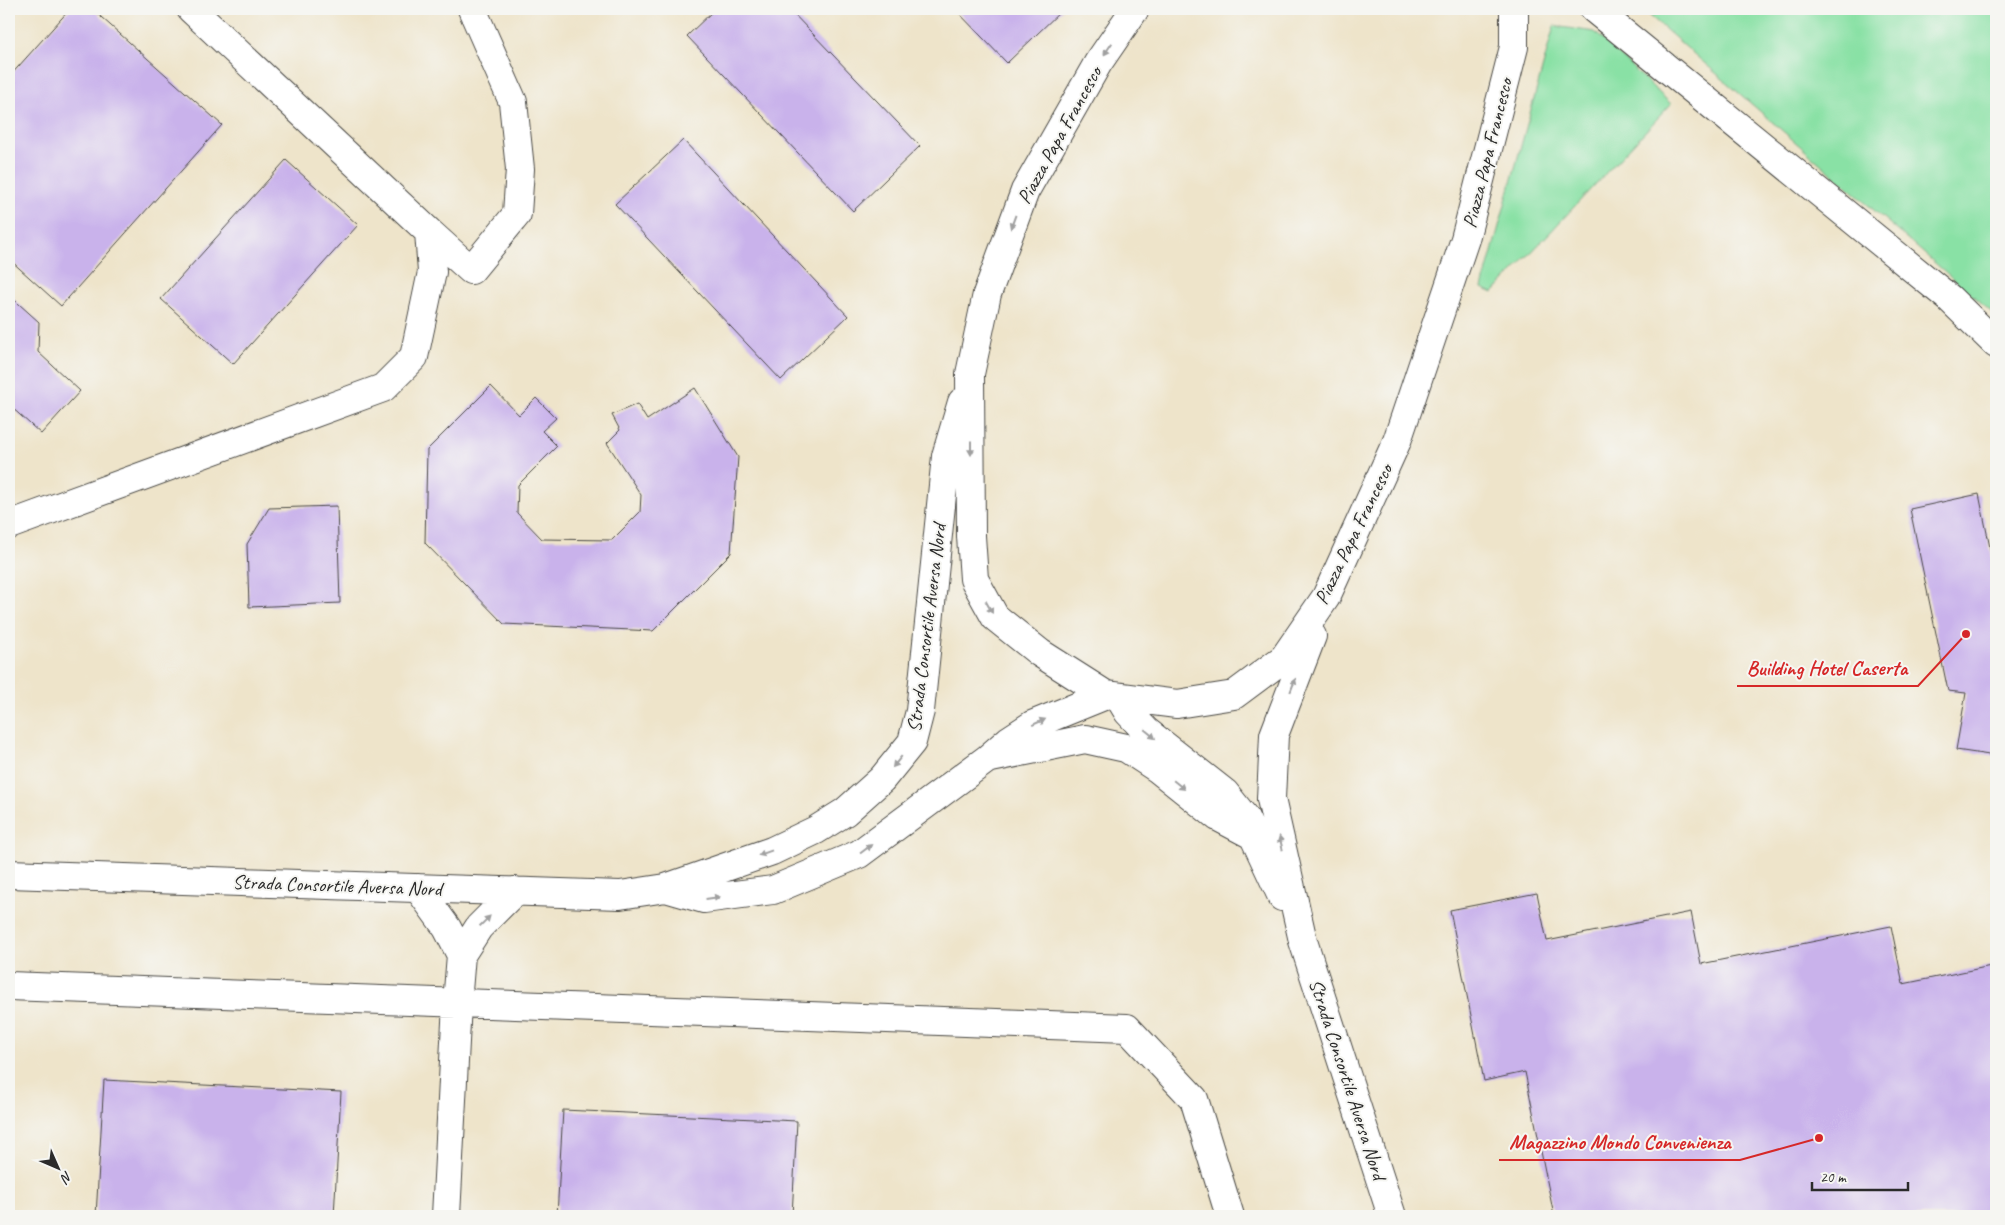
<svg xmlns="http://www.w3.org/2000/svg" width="2005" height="1225" font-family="Caveat,sans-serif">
<rect width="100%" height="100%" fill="#f6f6f2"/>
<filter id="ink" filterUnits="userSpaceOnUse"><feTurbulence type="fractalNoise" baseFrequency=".02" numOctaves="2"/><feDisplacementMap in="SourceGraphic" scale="10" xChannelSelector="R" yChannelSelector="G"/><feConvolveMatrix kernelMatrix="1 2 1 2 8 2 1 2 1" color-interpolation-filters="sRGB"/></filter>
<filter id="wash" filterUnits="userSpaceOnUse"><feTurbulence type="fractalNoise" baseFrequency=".0096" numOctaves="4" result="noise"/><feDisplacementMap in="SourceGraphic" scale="20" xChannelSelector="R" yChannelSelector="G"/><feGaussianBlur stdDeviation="1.12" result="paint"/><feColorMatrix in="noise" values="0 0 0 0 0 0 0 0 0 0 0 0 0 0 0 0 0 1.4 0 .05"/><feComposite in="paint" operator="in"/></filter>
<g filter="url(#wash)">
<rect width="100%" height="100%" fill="#eee4ca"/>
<path fill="#89e1a5" stroke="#5a8668" d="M1642,9H1996V316Z
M1554,26L1595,32L1671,104L1493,293L1482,288Z"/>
<g id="blocks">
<path fill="#c9b2eb" d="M70,9H92L222,125L61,306L9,259V77Z
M715,9H789L920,146L853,211L687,36Z
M955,9H1063L1007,63Z
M683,140L848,316L781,380L615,204Z
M286,160L358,225L233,364L161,299Z
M9,295L39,322L38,352L80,391L41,434L9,405Z
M491,386L519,415L536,398L556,418L542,431L557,446L518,485L517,513L542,539L612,540L640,512L641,495L607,443L620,430L612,415L637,404L647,420L695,388L738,457L731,553L653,631L504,624L425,543L427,450Z
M1979,494L1996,577V756L1956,750L1966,693L1948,691L1910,509Z
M337,506L340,603L249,607L247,544L269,508Z
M1537,893L1547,941L1691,912L1701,964L1891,926L1903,984L1996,965V1216H1554L1525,1072L1484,1081L1450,910Z
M104,1080L341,1092L334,1216H96Z
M563,1110L797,1121L792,1216H557Z"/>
</g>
</g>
<g filter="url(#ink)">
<use href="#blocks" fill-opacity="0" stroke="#484743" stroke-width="1"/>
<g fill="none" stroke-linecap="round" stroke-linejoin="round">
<g stroke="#484743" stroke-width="30">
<path id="minor" d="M1135,9L1098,63L1025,191L987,294L970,374L971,536L974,579L995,617L1040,653L1106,695L1177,704L1234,695L1284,658L1326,597L1397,441L1465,239L1514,47V9
M1594,9L1949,298L1996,344
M429,232L471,270L517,214L520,169L513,102L472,9
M9,525L383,388L414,357L432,272L429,232L191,9
M1312,636L1274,735L1271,799L1303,941L1392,1216
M1119,697L1128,712L1146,731L1225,793L1245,818L1282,897
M991,758L1085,739L1126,748L1158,769L1218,817L1252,835
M9,874L620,895L666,888L772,851L816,830L845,812L882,779L912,742L920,711L946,456L962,402
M418,888L447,928L461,955
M666,888L704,899L773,890L859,854L987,759L1009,740L1032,725L1106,695
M9,986L1127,1028L1194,1099L1230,1216
M446,1216L457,1003L461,955L479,927L515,891"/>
</g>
<use href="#minor" stroke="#fff" stroke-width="28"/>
</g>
<defs><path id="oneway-solid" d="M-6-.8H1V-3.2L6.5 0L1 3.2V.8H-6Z" transform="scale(1.25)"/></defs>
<g fill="#a0a0a0">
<use href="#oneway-solid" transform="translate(1108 49) rotate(124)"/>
<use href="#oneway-solid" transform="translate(1013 222) rotate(110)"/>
<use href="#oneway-solid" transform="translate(971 448) rotate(90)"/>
<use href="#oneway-solid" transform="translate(989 607) rotate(61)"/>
<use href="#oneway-solid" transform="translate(1293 685) rotate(-69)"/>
<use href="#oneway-solid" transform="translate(1039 722) rotate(-24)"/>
<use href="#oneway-solid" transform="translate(1150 734) rotate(40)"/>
<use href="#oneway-solid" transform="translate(897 762) rotate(129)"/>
<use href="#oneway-solid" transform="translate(1179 785) rotate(39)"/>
<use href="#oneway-solid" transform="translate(1281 843) rotate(-103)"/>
<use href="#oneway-solid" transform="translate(866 849) rotate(-37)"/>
<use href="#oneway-solid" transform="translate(765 853) rotate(160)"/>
<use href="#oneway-solid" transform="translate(713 898) rotate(-8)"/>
<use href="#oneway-solid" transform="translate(485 921) rotate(-44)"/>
</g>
</g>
<g text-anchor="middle" stroke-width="4" stroke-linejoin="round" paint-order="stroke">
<g font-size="20" fill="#2b2b2b" stroke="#f6f6f2">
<text transform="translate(1059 135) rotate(-61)" y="7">Piazza Papa Francesco</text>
<text transform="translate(1487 153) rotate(-76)" y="7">Piazza Papa Francesco</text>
<text transform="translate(1353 534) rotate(-64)" y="7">Piazza Papa Francesco</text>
<text transform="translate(926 628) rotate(-83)" y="7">Strada Consortile Aversa Nord</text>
<text transform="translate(337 885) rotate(2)" y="7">Strada Consortile Aversa Nord</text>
<text transform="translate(1348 1079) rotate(72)" y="7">Strada Consortile Aversa Nord</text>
</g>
</g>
<path fill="none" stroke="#d62828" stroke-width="2" d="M1966 634L1918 686H1737M1819 1138L1740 1160H1499"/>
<g fill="#d62828" stroke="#f6f6f2" stroke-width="2">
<circle cx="1966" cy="634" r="5"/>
<circle cx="1819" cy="1138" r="5"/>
</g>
<g font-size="21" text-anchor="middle" font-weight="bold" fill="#d62828" stroke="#f6f6f2" stroke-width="4" stroke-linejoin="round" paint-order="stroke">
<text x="1827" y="675">Building Hotel Caserta</text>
<text x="1620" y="1149">Magazzino Mondo Convenienza</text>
</g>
<rect width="2005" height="1225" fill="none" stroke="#f6f6f2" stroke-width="30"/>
<g transform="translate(58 1168) rotate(135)" stroke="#f6f6f2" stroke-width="4" paint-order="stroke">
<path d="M0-4L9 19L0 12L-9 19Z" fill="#2b2b2b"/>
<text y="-8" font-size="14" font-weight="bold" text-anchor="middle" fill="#2b2b2b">N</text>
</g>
<path d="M1812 1182v8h96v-8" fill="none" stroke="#2b2b2b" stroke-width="2.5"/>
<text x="1820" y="1182" font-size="15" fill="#2b2b2b" stroke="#f6f6f2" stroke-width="4" paint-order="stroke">20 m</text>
</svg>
